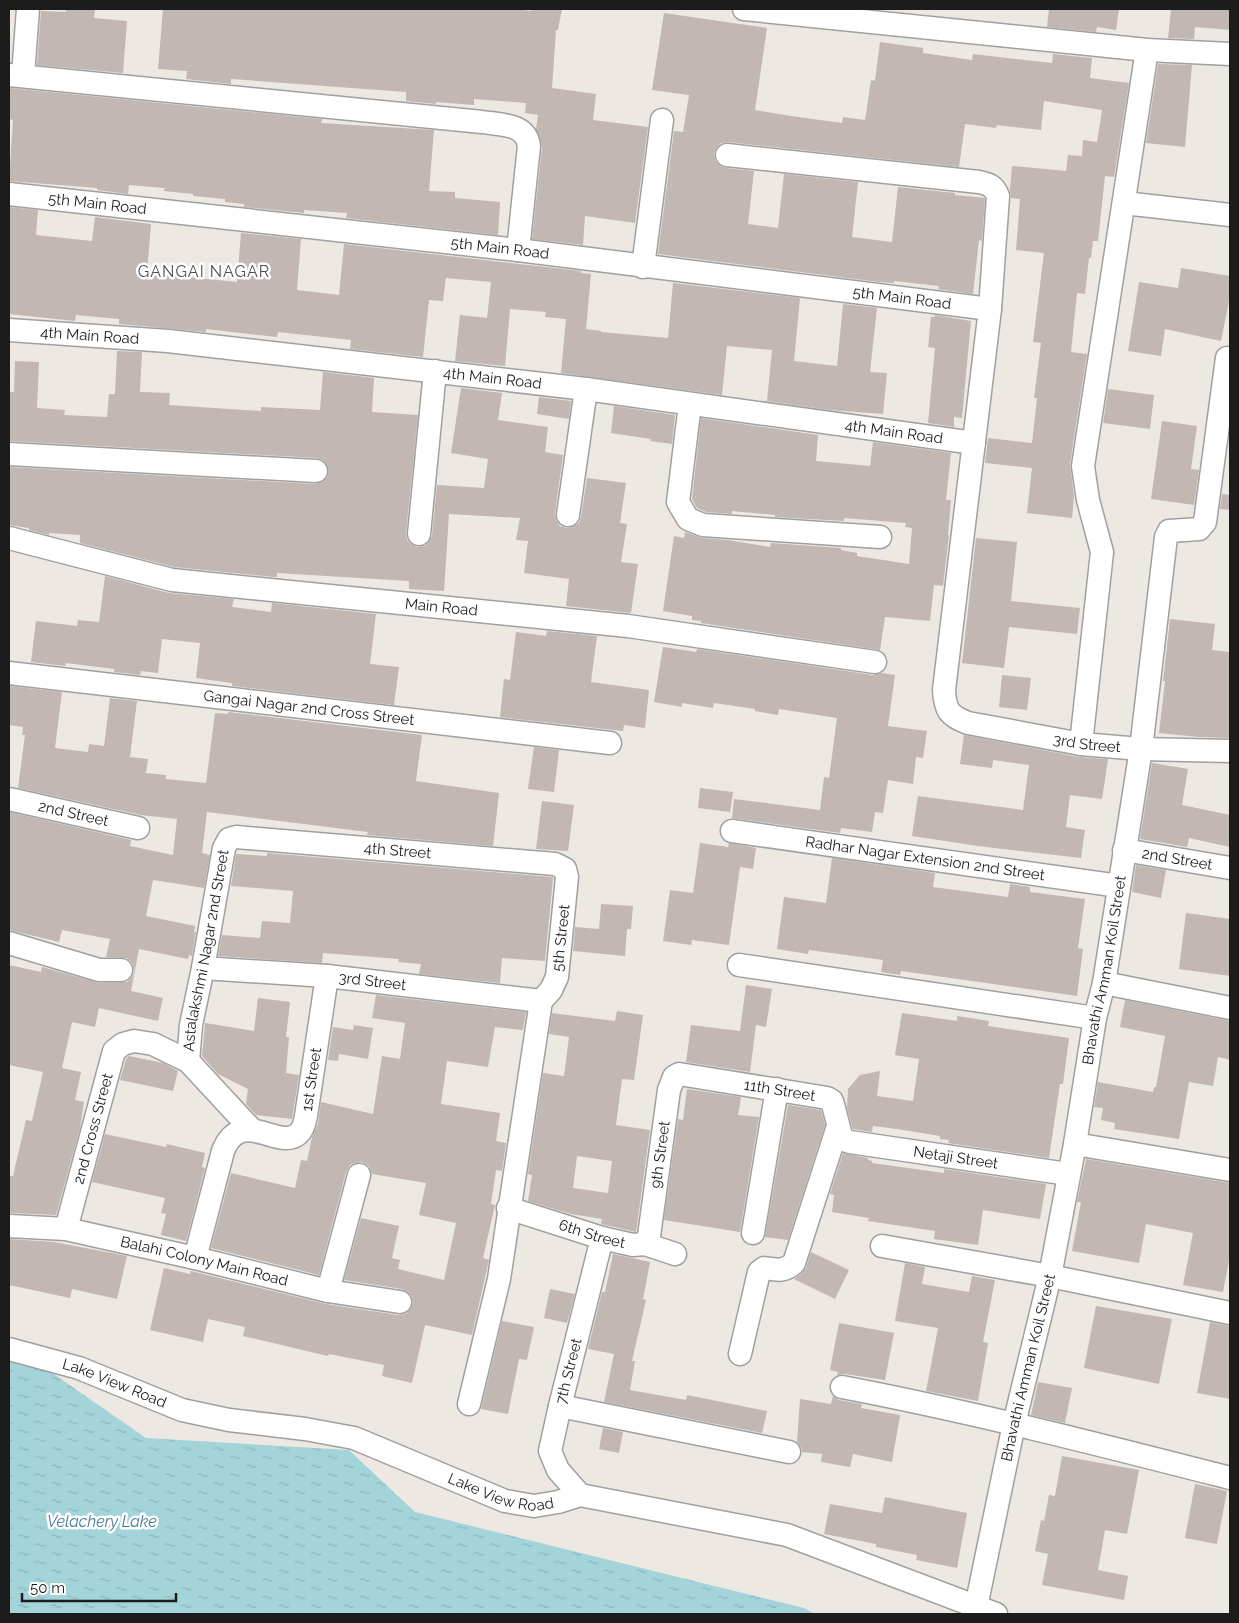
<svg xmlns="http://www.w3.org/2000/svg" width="1239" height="1623" font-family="Raleway,sans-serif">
<defs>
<pattern id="water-ripples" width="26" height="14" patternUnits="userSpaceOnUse" patternTransform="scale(1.25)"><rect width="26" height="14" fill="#a3d4da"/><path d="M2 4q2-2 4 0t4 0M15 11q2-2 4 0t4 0" fill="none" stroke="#8cb5ba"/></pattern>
</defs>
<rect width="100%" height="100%" fill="#ede8e2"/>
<path fill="url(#water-ripples)" d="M9,1360L35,1361L146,1438L349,1450L415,1512L804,1608L815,1614H9Z"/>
<path fill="#c2b7b2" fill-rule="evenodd" d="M66,9H95L94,18L127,21L123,73L37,65L41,11L66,12Z
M163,9H513L531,11V9H562L558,30H556L552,88L596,94L593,120L648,127L635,223L585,216L583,245L532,239L542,147L536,129L538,115L525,113L526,103L474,99V105L436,102V104L406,101V92L231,79V84L186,79L187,71L158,69Z
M1049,9H1119L1116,30L1097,27L1096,32L1047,27Z
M1171,9H1230V30L1195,27L1194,39L1168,38Z
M664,13L767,28L755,110L791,116L842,123L843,117L865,120L871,80L875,81L880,42L923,48V53L972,60L973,54L1052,63L1053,54L1092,58L1090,78L1129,83L1114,177L1105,176L1098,241H1093L1091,258H1089L1085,294L1077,293L1071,352L1087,354L1070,464L1074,496L1072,518L1027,513L1032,468L985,463L988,438L1032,443L1037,398H1034L1041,343L1033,342L1044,253L1016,250L1020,199L1011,198L1010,190L1012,166L1066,171L1068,155L1082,156L1083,140L1097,142L1102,110L1044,101L1041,130L997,125L996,128L965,124L959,167L728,142L721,143L716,148L714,153L715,160L720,166L726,168L754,171L748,224L778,228L784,174L858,182L852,237L892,242L898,187L955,193V195L985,198L982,241L979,240L973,294L938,289L939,286L894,281V283L879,282L658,254L674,131L683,132L689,95L652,90Z
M1158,64L1192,65L1185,147L1146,143Z
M9,88L322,119L321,123L434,130L429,191L455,192V198L500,202L498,235L346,218L347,213L304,210V213L244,207V204L225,202V199L193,196V194L164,191L165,188L129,185L128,194L97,190V188L9,181L13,120L9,119Z
M9,207L38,210L36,235L92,241L95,217L151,224L147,272L169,274V275L237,282L241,233L301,239L297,290L339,295L344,244L581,271V273L591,274L586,329L601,331V332L668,338L673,283L800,298L794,361L837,366L843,304L877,308L870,372L887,373L883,414L830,410L767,401L772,350L727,346L722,395L561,373L566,319L545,317L546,312L510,309L505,366L455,361L460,315L487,318L491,282L446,278L443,301L429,300L423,357L350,349L351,340L278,332L277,337L206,329V332L119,324V319L76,315L75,321L9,314Z
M1181,268L1230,276V296L1221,341L1165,329L1161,356L1128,351L1139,282L1178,288Z
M935,315L971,321L962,418L954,417V427L928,423L935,348L928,347L931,317H935Z
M117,351L142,352L140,392L170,393L169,405L261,411V407L320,410L323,372L374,378L372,412L418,415L406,533L407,540L411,544L417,547L425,546L429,542L432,536L437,485L484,488L488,459L451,453L461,388L502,393L498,420L548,427L545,452L563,455L555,513L556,520L560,526L567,528L572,527L579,523L581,517L587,478L626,483L620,523L627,524L621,562L638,564L631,613L566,606L569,579L524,573L528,541L516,540L520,518L449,514L444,591L409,589V581L277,573V577H273L174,567L80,543V535L49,533V535L29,530V528L9,525V467L315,484L322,482L327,478L329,471L327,465L323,460L317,458L9,441V392H14L15,361L39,362L37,408L65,410L64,415L107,417L109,394H115Z
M1108,389L1154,395L1150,429L1103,423Z
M539,397L571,401L569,419L537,414Z
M614,406L675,415L672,444L650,441L651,439L611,433Z
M701,418L818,435L816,461L870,466L873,442L951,453L946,500H951L948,535H949L943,586L934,585L930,621L885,617L880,650L701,623V621L692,620V616L663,611L674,536L684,538L685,532L702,538L728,540L770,547L771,543L841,548V550L857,553V556L909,564L912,528L905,527L906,523L844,518V521L775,517V515L732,511V514L706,512L697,508L692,499Z
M1162,421L1197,426L1191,469L1199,470L1194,505L1151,499Z
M1222,494L1230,495V510L1220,509Z
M976,538L1017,542L1011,601L1080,608L1077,634L1009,627L1004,668L962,663Z
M105,576L169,593L234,599L232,607L271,612L272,603L376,614L370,664L399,667L394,705L232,686V683L196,678L200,643L162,639L158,673L141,671L140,675L114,672V669L66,663L65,666L31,662L36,621L77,626L78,620L99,622Z
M1170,619L1215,624L1212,650L1230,652V738L1199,737L1159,733L1165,681H1163Z
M547,631L597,636L591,682L649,690L645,728L624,725L623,731L500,717L504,679L510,680L516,632L546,636Z
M663,647L696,652L697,649L873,675L881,673L895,675L888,726L927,731L923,758L916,757L913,784L888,780L883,813L875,812L872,832L841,828L840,833L732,818L734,799L820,810L824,777L829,778L837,718L779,709L778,715L755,711V709L714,703L713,708L682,703V707L654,702Z
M1002,675L1031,678L1027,710L999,707Z
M9,686L62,692L55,748L88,752L89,744L104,746L110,698L137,701L130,757L148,759L146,773L166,775V779L206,783L215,713L228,714V712L422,735L416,781L499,793L493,846L367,835L368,832L207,812L202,853L210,855L204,888L153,880L146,916L195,926L194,932H196L192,956L189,955L188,959L139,949L131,991L163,998L158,1021L99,1008L95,1027L72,1022L62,1068L81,1072L75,1100L84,1102L80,1128L56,1215L9,1213V1176H13L26,1120L32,1121L43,1072L9,1065V965L41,972L42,967L99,983L127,982L133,976L134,970L132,963L127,958L106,957L110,939L62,930L59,942L9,930V812L131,840L130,846L173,855L177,819L141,815L18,788L25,735H22L23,727L9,725Z
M964,735L1079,757L1108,759L1102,799L1070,795L1066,827L1085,830L1081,858L978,846L912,836L918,796L1023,810L1029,765L993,760L992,768L960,764Z
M534,747L559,750L554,792L528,789Z
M1152,763L1188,769L1182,805L1230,815V847L1189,838L1187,847L1140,839Z
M700,788L733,792L730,812L698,808Z
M542,801L574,805L568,851L536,849Z
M700,843L728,847L729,843L756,848L753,869L740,867L729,945L692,940L691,945L663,941L670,890L693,893Z
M267,853L551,877L553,878L545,961L502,958L500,983L419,974L421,964L398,962L399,959L323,953L322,963L218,956L222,935L260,938L262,921L290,923L293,891L231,886L236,854L267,856Z
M832,858L935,873L933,887L1008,897L1010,884L1030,887V892L1085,899L1078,948L1083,949L1077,996L901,971L900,975L881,972L883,960L809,950L808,954L777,949L784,897L826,903Z
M1136,865L1166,870L1161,898L1132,892Z
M601,904L633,906L631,929H627L625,956L573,951L575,927L599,929Z
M1186,913L1230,919V976L1179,969Z
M746,985L772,989L766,1027L756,1025L750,1072L686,1062L691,1025L740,1031Z
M376,995L526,1012L523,1030L495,1027L488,1067L447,1061L441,1104L500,1113L496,1141L506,1143L502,1171L496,1170L491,1204L495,1205L483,1258L489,1260L472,1335L425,1325L412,1383L382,1376L384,1365L329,1354L328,1356L243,1336L245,1327L208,1319L203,1342L150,1330L164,1268L190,1274L191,1271L326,1304L398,1315L405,1314L410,1310L413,1303L412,1297L408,1292L402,1289L344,1280L361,1218L399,1226L392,1258L400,1260L398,1269L444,1280L456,1223L419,1215L426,1183L372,1174L369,1166L362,1162L355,1163L350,1165L346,1172L319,1275L211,1248L231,1173L295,1188L301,1160L307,1161L312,1137L318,1124L321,1102L373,1114L382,1056L400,1059L405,1023L372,1018Z
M258,998L290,1002L286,1037H289L286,1073L299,1075L292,1119L256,1115L246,1104L248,1089L218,1074L202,1056L205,1023L254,1031Z
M1125,1000L1230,1021V1060L1218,1057L1213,1086L1189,1082L1179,1139L1114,1129L1115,1123L1101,1120L1103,1108L1094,1107L1098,1082L1153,1092L1154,1087H1156L1165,1036L1120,1027Z
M617,1011L643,1015L634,1080L622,1079L616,1125L650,1130L636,1232L601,1224L602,1219L571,1214L528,1201L532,1175L528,1174L543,1073L564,1076L569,1037L549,1034L552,1013L615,1021ZM577,1156L612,1161L608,1193L573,1188Z
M902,1013L957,1021V1016L989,1021L988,1026L1069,1038L1063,1084H1060L1049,1158L948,1143L949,1140L940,1139V1136L897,1129L873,1126L872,1132L853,1129L847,1108L848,1089L860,1075L880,1071L877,1096L913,1101L919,1059L895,1055Z
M354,1025L373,1028L368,1059L339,1054L338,1061L328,1060L333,1027L353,1030Z
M129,1056L163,1063L178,1071L173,1091L120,1080L126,1059Z
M687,1089L741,1097L738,1115L759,1117L740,1232L664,1220L678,1119L683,1120Z
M788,1105L821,1110L825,1125L788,1240L765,1237Z
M105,1134L166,1147L167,1144L205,1153L202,1167L205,1168L186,1241L161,1235L166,1214L161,1213L165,1198L92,1182Z
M843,1153L868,1158V1160L872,1161V1163L944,1173V1169L1046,1184L1040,1219L983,1210L978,1245L934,1239L935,1231L868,1221L869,1218L832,1212L834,1195L830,1194Z
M1086,1159L1230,1183V1255L1223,1292L1183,1285L1193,1233L1146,1224L1139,1263L1072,1251L1081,1202H1077Z
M9,1239L54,1242L127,1256L117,1299L72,1289L70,1298L9,1285Z
M811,1252L849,1270L835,1299L794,1279L802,1273L806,1268Z
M613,1254L650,1262L643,1299L646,1300L632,1361H635L630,1390L686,1400L687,1395L767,1411L762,1433L604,1402L614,1354L588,1349L602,1292H605Z
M905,1263L925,1267L922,1284L969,1292L972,1276L995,1280L983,1342L988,1343L978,1401L926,1391L938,1328L895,1321Z
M550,1289L575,1294L567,1323L544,1318Z
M1096,1306L1172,1319L1159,1384L1084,1368Z
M502,1321L534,1327L527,1360L519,1359L508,1414L481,1409Z
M1210,1322L1230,1326V1399L1197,1393Z
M839,1323L894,1333L885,1380L845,1374L837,1375L838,1372L830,1370Z
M1038,1382L1072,1388L1065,1423L1031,1415Z
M833,1396L839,1400L862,1404L861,1408L900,1415L892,1462L853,1454L850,1467L821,1462L822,1454L802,1452L801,1447L797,1442L800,1399L831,1404Z
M603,1428L623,1432L619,1453L599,1449Z
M1062,1456L1139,1470L1127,1534L1105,1530L1098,1570L1128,1576L1124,1600L1042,1585L1048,1554L1035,1551L1041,1520L1044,1521L1049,1495L1055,1496Z
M1195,1484L1227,1491L1217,1544L1185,1538Z
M885,1497L967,1513L957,1568L916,1560L917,1555L876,1547V1544L824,1534L830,1504L882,1513Z"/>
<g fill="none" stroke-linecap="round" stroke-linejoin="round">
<g stroke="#a0a0a0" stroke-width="25">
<g id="minor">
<path d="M744,9L1147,50L1230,54"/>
<path d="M9,75L482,122C501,125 526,123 529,146L518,250"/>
<path d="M23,75L28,9"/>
<path id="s1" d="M727,155L979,182C989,184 994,186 998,196L990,309L944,690C945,710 949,716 968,723L1081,744L1141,749L1230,751"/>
<path id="s2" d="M9,194L518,250L990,309"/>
<path d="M1124,203L1230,215"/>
<path d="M643,267L662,120"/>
<path id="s3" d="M9,330L168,341L586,389L974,443"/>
<path d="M690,404L678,502L688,519L703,525L880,537"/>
<path d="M9,454L316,471"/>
<path d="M568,515L586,389"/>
<path d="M419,534L435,371"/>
<path id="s4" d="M9,538L172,580L628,626L875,662"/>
<path id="s5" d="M9,673L610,743"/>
<path d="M1081,744L1102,552L1088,500L1083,466L1147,50"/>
<path id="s6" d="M9,799L138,828"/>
<path id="s7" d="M732,831L1119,886"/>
<path id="s8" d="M1124,850L1230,868"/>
<path d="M9,943L99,970H121"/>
<path d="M739,965L1095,1018"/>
<path id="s9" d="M203,968L327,976L541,1001"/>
<path d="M1104,983L1230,1008"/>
<path id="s10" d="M188,1061L191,1025L203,968L224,848L229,839L236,837L555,864L565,869L567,877L557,977L551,990L541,1001"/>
<path d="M1075,1144L1230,1170"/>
<path id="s11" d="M508,1208L602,1238L633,1245L645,1244L675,1254"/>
<path id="s12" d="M9,1226L66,1229L195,1258L328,1291L400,1302"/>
<path id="s13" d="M66,1229L114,1051L123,1044L134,1041L153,1044L188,1061L252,1130"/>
<path d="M753,1233L777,1089"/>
<path id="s14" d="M645,1244L649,1236L669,1090L674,1077L679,1074L827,1098L832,1101L841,1135L844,1140L850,1142L1068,1174"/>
<path d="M882,1246L1050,1276L1230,1313"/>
<path id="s15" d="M195,1258L223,1151C241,1106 278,1151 298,1134C303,1130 305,1122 306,1116L327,976"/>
<path d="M328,1291L359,1175"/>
<path id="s16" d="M9,1349L79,1368L182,1410L229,1420L305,1429L354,1438L505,1501L534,1506L558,1502L580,1495L787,1535L996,1614"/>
<path d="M740,1354L759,1272L764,1268C777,1270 784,1272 794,1263L838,1126"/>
<path d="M842,1387C973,1412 1101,1445 1230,1478"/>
<path d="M469,1404L499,1279L541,1001"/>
<path d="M560,1406L789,1452"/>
<path id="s17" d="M580,1495L558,1470L550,1451L560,1406L602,1238"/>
<path id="s18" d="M976,1607L1014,1424L1050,1276L1075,1144L1095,1018L1104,983L1141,749L1166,537L1169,531L1199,529L1205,522L1227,358"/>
</g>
</g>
<use href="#minor" stroke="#fff" stroke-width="22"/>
</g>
<g text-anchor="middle" stroke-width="5" stroke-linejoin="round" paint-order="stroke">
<g font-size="15" fill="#1c1c1c" stroke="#fff">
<text dy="5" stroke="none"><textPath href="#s2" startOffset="89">5th Main Road</textPath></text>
<text dy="5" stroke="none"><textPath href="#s2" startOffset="494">5th Main Road</textPath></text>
<text dy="5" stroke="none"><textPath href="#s2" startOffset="899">5th Main Road</textPath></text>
<text dy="5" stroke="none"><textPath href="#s3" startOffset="81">4th Main Road</textPath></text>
<text dy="5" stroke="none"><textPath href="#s3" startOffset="486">4th Main Road</textPath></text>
<text dy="5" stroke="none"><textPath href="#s3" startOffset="891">4th Main Road</textPath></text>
<text dy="5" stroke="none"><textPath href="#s4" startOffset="439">Main Road</textPath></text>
<text dy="5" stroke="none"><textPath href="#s5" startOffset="302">Gangai Nagar 2nd Cross Street</textPath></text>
<text dy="5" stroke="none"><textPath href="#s1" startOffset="941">3rd Street</textPath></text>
<text dy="5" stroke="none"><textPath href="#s6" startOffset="66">2nd Street</textPath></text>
<text dy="5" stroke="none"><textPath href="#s10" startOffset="396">4th Street</textPath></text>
<text dy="5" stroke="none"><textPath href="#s7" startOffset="195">Radhar Nagar Extension 2nd Street</textPath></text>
<text dy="5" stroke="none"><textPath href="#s8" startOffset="54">2nd Street</textPath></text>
<text transform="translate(561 938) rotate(-84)" y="5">5th Street</text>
<text dy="5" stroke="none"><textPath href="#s10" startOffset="112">Astalakshmi Nagar 2nd Street</textPath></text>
<text dy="5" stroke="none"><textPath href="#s18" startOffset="650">Bhavathi Amman Koil Street</textPath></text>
<text dy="5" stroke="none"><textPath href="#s9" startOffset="170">3rd Street</textPath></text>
<text dy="5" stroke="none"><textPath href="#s15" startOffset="254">1st Street</textPath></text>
<text dy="5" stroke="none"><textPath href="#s14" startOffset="278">11th Street</textPath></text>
<text dy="5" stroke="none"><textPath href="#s13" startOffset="104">2nd Cross Street</textPath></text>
<text dy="5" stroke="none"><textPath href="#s14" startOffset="91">9th Street</textPath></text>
<text dy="5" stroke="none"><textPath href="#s14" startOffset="486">Netaji Street</textPath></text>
<text dy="5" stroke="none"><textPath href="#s11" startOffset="88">6th Street</textPath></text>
<text dy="5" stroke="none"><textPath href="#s12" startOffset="199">Balahi Colony Main Road</textPath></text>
<text dy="5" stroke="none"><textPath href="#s18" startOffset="245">Bhavathi Amman Koil Street</textPath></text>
<text dy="5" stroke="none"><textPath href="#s17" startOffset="136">7th Street</textPath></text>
<text dy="5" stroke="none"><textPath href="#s16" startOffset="111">Lake View Road</textPath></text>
<text dy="5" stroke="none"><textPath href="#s16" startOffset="516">Lake View Road</textPath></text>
</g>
<g font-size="16" letter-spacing="1" fill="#4f4f4f" stroke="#fff">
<text x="204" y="277">GANGAI NAGAR</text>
</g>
<g font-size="16" font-style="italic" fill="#46799a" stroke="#fff">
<text x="102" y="1527">Velachery Lake</text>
</g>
</g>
<rect width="1239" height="1623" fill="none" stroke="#1c1c1c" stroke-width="20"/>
<path d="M22 1593v8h154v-8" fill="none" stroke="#1c1c1c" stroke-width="2.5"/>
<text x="30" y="1593" font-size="15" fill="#1c1c1c" stroke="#ffffff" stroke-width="4" paint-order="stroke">50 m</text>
</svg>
